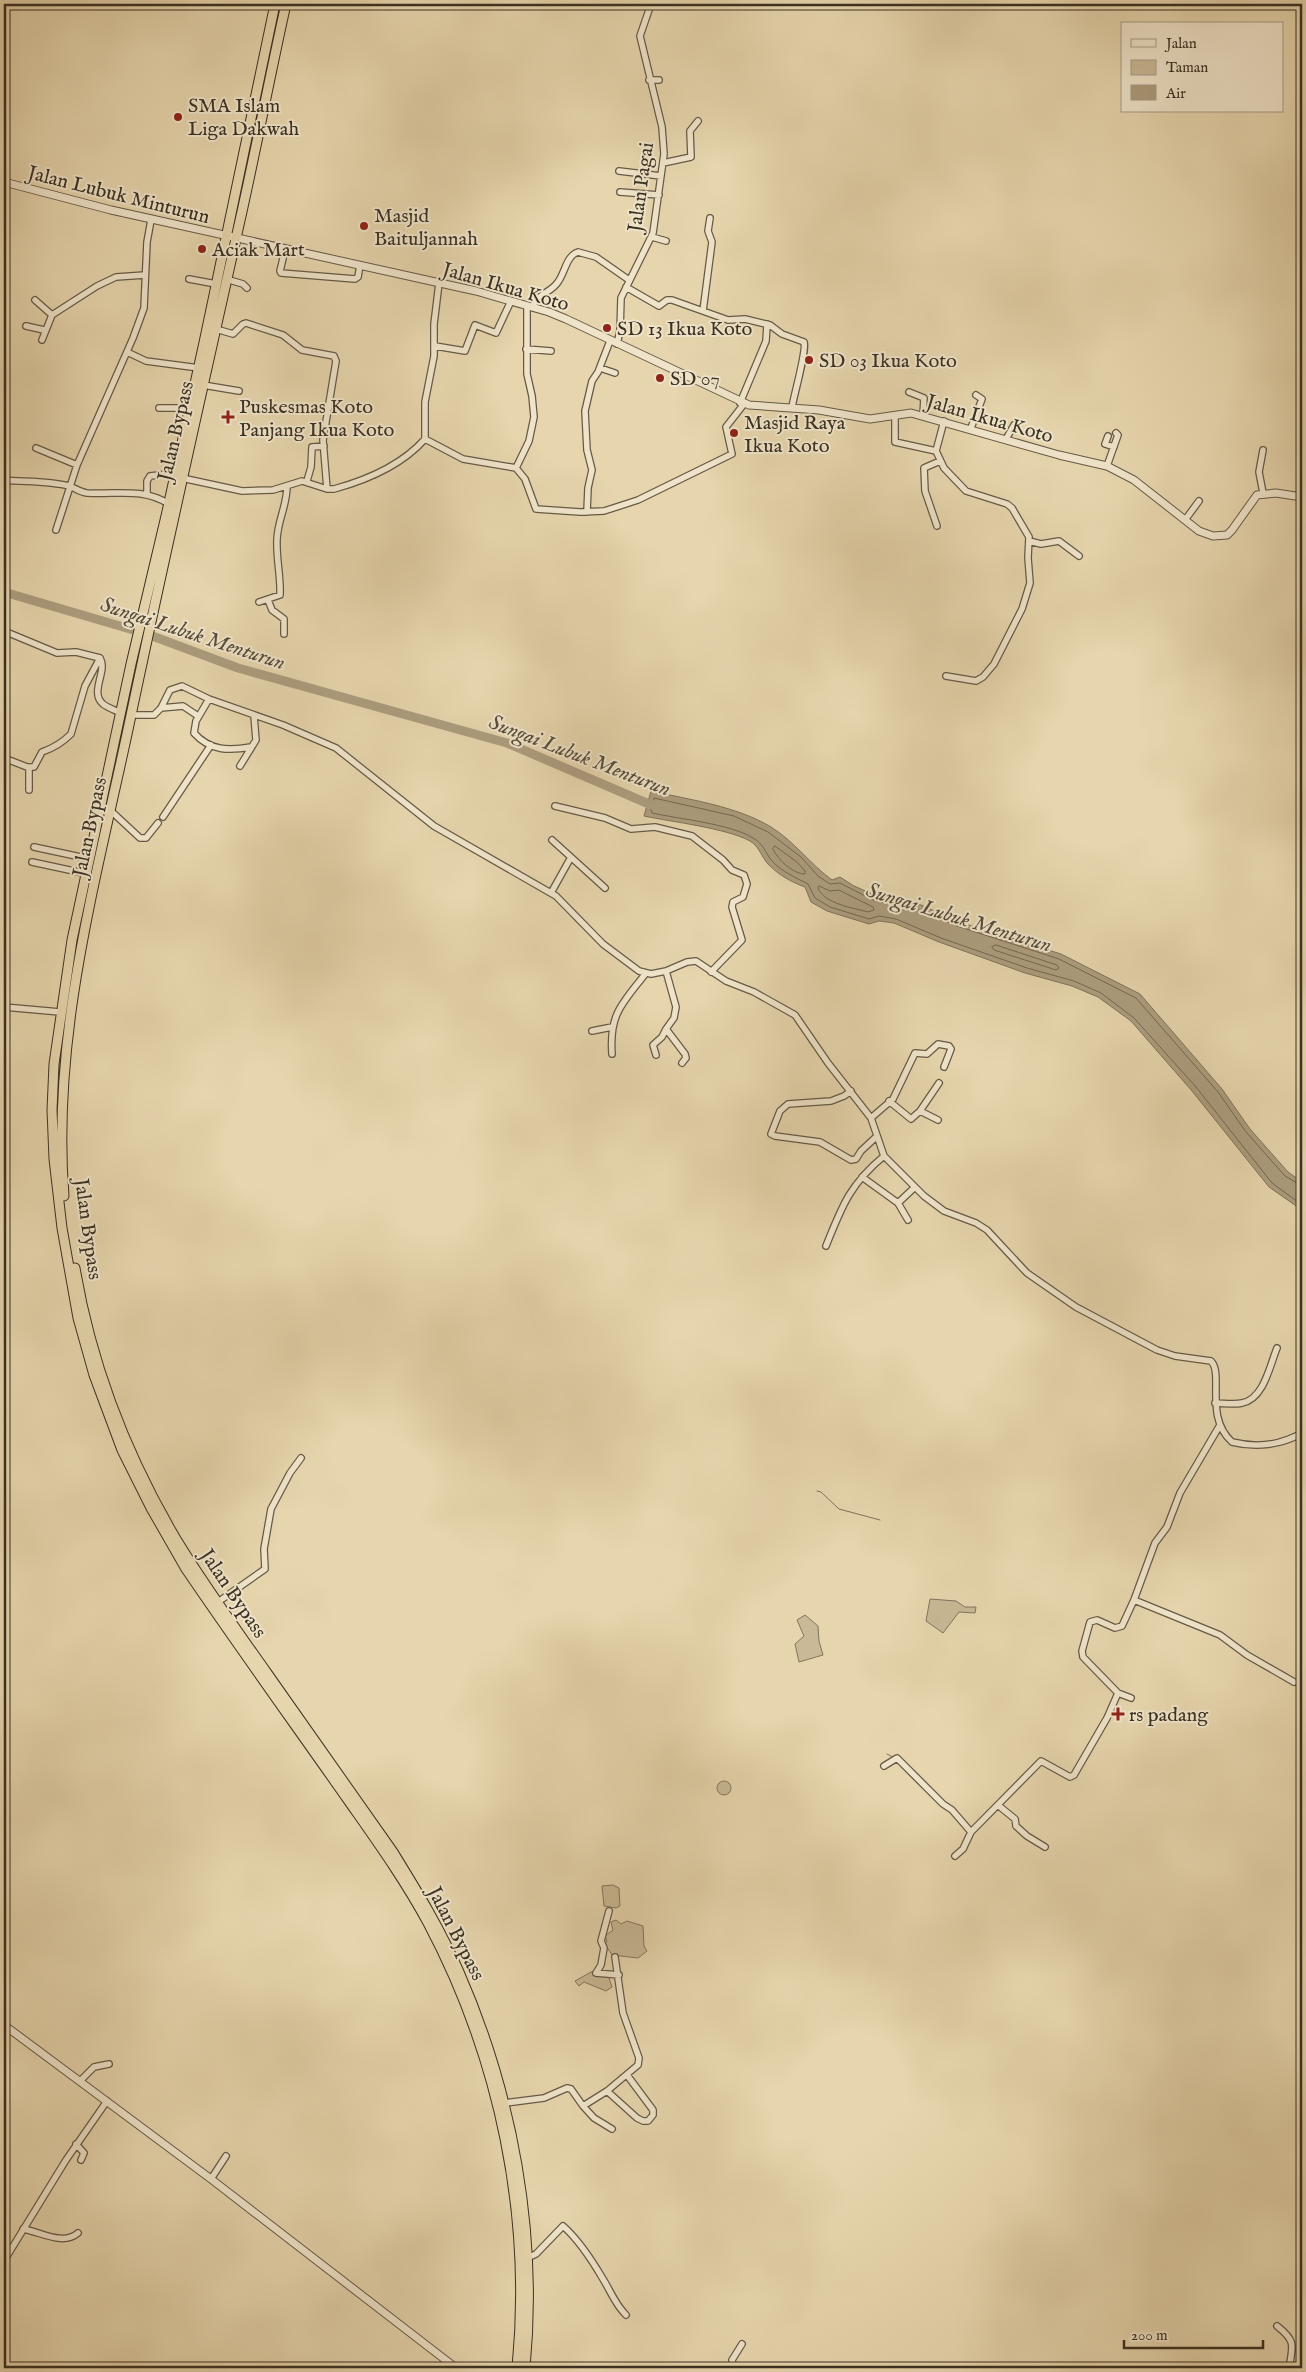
<svg xmlns="http://www.w3.org/2000/svg" width="1306" height="2372" font-family="'IM FELL English',serif">
<rect width="100%" height="100%" fill="#e6d5ad"/>
<filter id="stains"><feTurbulence type="fractalNoise" baseFrequency=".004" numOctaves="4"/><feColorMatrix values="0 0 0 0 .2 0 0 0 0 .09 0 0 0 0 .02 0 0 0 .5 -.17"/></filter>
<radialGradient id="worn" r=".72"><stop offset=".6" stop-color="#630" stop-opacity="0"/><stop offset="1" stop-color="#630" stop-opacity=".3"/></radialGradient>
<path fill="#c9b996" stroke="#82755c" d="M930,1599L956,1601L965,1607H976L975,1613L959,1612L943,1633L926,1621Z
M805,1615L818,1626L819,1641L823,1655L799,1662L795,1644L804,1636L797,1620Z
M717 1788a7 7 0 1 1 14 0a7 7 0 1 1-14 0Z
M613,1885L619,1888L620,1906L616,1908L604,1906L602,1886Z
M616,1920L621,1924L627,1921L643,1926L644,1946L647,1951L638,1958L612,1955L605,1944L607,1941L605,1936L613,1930L611,1922Z
M598,1971L607,1972L612,1987L606,1991L584,1982L579,1986L575,1981L591,1972Z"/>
<path fill="#ac9d7e" stroke="#7f725a" d="M651,791C691,800 736,806 771,827C794,841 810,864 832,880L840,877L854,886L877,896L921,905L959,922L1061,954L1140,994L1222,1089L1250,1129L1288,1172L1302,1182V1210L1269,1187L1192,1091L1131,1021L1098,997L1072,986L1025,973L939,942L894,923L879,921L869,924L827,911L811,902L805,887C791,882 779,875 769,865C761,857 760,847 750,841C726,828 672,822 644,816Z"/>
<g fill="none" stroke-linecap="round" stroke-linejoin="round">
<path stroke="#746750" stroke-width="1" d="M775,846L797,862L805,871V874C793,874 778,860 773,849Z
M819,886L830,891L839,890L873,907L874,910L868,912C854,908 824,904 818,888Z
M996,945L1057,965L1059,968L1056,970L994,950L992,947Z
M1302,1186L1285,1176L1246,1132L1218,1092L1136,998L1059,959L957,926L919,910L875,901L840,883L830,884L818,876L801,857L768,832L734,816L654,798L651,810L652,813C679,819 731,824 753,838C764,844 765,853 772,861C782,872 795,877 808,884L815,898L830,907L869,919L879,916L896,919L941,938L1027,968L1074,981L1101,993L1134,1018L1196,1087L1272,1183L1302,1205"/>
<path stroke="#7f725a" stroke-width="1" d="M817,1491L821,1492L839,1509L880,1520
M887,1754L893,1757
M897,1762L919,1785"/>
<path stroke="#ac9d7e" stroke-width="9" d="M4,592L147,634L238,668L507,743L649,804L658,806"/>
<g stroke="#665a46" stroke-width="8">
<path id="minor" d="M684,4L695,6L702,4
M649,80H659
M663,163L691,157L690,131L698,121
M619,171L661,176
M620,192L659,195
M652,237L666,241
M285,250L280,271L281,273L355,279L358,277L360,265
M189,279L216,284
M226,279L243,284L247,288
M626,287L659,306L667,300H672L728,320L745,319L770,325L782,334L804,342C807,350 794,395 792,407
M35,300L52,315
M533,307C536,294 551,293 558,282C565,273 566,256 578,252L596,257L629,280
M703,311L712,242L708,231L710,218
M26,326L44,330
M216,329L233,334L243,324L246,323L283,335L302,350L334,356L336,361L323,440L327,489
M42,340L52,315L97,286L116,277L145,275
M617,344L620,331L621,298L653,233L664,154L662,127L640,36L651,4
M435,346L465,351L475,325L496,333L511,301
M526,349L551,351
M127,352L146,361L199,368
M600,368L615,373
M203,385L239,391
M909,392L924,398L923,415
M740,403L766,341L767,324
M159,408H176L192,412
M895,415V442L936,451
M944,421L936,451L944,468L966,491L1007,504L1012,508L1029,537L1028,558L1030,583L1022,609L994,664L983,677L976,681L946,676
M971,428L982,399L976,395
M1108,436L1105,444L1114,447
M425,439V402L434,356V324L439,283
M1006,439L1014,425
M36,448L77,465
M1263,450L1259,472L1263,493
M1107,466L1118,435L1116,433
M516,468L529,441L534,417L532,396L527,374V306
M182,478L242,491L273,490L302,481L327,489H334C367,480 402,465 425,439L463,459L516,468L525,479L536,509L580,512L604,511L638,500L732,454L726,427L744,404
M4,480C25,482 48,481 69,486C75,488 80,492 87,493C117,495 141,487 169,504
M307,481L311,467L312,447L324,446
M147,493V481L150,476L176,473
M587,512L588,488L592,470L587,450L585,411L592,381L598,372L610,341
M1185,520L1199,501
M937,526L925,491L924,468L940,461
M56,530L77,465L133,338L144,308L147,242L151,220
M1029,541L1041,544L1059,541L1079,556
M268,600L272,610L284,619V634
M259,602L280,595C281,577 276,558 277,539C278,519 287,506 287,486
M4,631L57,653L76,652L100,658C108,671 89,692 103,704C108,708 115,710 121,713
M209,699L196,721L194,733C210,751 229,751 251,747
M161,708L183,706L198,716
M131,715H154L161,708L170,690L182,686L209,699L283,725L336,748L434,826L556,896L603,944L639,971L651,974L666,971L687,962L696,961L726,981L754,992L795,1015L828,1063L871,1118L884,1156L924,1196L944,1211L976,1223L987,1230L1027,1273L1076,1307L1157,1350L1175,1356L1211,1361C1224,1374 1204,1417 1232,1442C1256,1448 1281,1445 1302,1433
M4,758L27,767H34L42,752C54,748 62,743 71,734L85,686L100,658
M240,766L256,740L254,716
M29,790V768
M555,806L605,818L631,829L655,827L692,836L723,860L732,870L744,875L747,884L743,897L733,902L732,907L742,940L711,972
M111,811L140,838H146L158,823
M163,817L211,745
M552,840L605,888
M34,847L90,859
M32,862L88,874
M551,893L570,859
M666,971L676,1007L674,1018L666,1029L685,1054L686,1058L682,1063
M4,1007L60,1012
M592,1031L612,1027
M612,1054C609,1013 623,1003 646,973
M656,1055L653,1045L662,1037L666,1029
M851,1091L844,1096L831,1101L788,1104L780,1111L771,1134L775,1136L820,1142L851,1160L856,1159L861,1151L876,1137
M889,1101L911,1119L920,1111L939,1083
M920,1111L938,1120
M871,1118L893,1099L915,1053L927,1054L938,1044L949,1046L951,1049L944,1067
M862,1177L898,1203L915,1187
M898,1203L908,1220
M826,1246C842,1206 850,1184 884,1156
M1215,1403C1223,1403 1234,1405 1242,1403C1264,1399 1270,1365 1277,1348
M1134,1600L1220,1635L1247,1655L1294,1682
M218,1602L265,1569L264,1549L271,1509L290,1473L301,1458
M1118,1693L1131,1698
M884,1766L897,1758L943,1804L952,1810L971,1832
M999,1806L1015,1819L1016,1826L1027,1836L1045,1847
M955,1856L963,1849L971,1832L1041,1761L1070,1777L1074,1775L1107,1718L1118,1693L1083,1657L1082,1651L1090,1622L1097,1620L1115,1628L1122,1626L1134,1600L1155,1543L1167,1527L1180,1493L1220,1425
M596,1973L601,1965L604,1948L601,1941L609,1911
M596,1973L619,1975
M81,2080L94,2067L109,2064
M607,2091L637,2118L643,2121H648L653,2115V2110L627,2075
M505,2103L544,2098L567,2088L571,2089L583,2106L607,2091L638,2065L639,2058L623,2013L615,1957
M583,2106L594,2118L612,2129
M76,2144L84,2153L81,2160
M211,2179L226,2156
M23,2229C41,2232 63,2246 78,2233
M527,2258L536,2254L563,2226C579,2240 593,2262 603,2279C611,2292 615,2304 626,2315
M4,2261L66,2160L107,2101
M1277,2326C1296,2341 1293,2345 1289,2368
M734,2368L732,2360L742,2344"/>
</g>
<g stroke="#665a46" stroke-width="9">
<path id="tertiary" d="M4,182L111,210L476,291L549,312L566,319L749,405L819,410L870,419L911,413L1059,455L1107,466L1134,480L1185,520L1199,531L1213,536L1227,535L1232,530L1257,495L1276,493L1302,497
M4,2025L211,2179L456,2368"/>
</g>
<g stroke="#3b3123" stroke-width="11">
<path id="trunk" d="M275,4L205,338L166,516L131,664L72,940L54,1064L52,1110L54,1159L62,1228L78,1318L94,1375L122,1450L151,1508L186,1569C239,1647 294,1723 348,1800C376,1840 405,1880 428,1923C500,2059 532,2215 517,2368
M64,1196C51,1034 97,877 130,720C166,549 205,378 243,207C258,139 271,71 286,4
M75,1268C91,1363 127,1456 176,1539C204,1585 236,1629 267,1673C309,1733 351,1793 393,1852C417,1891 441,1930 459,1972C513,2095 538,2234 525,2368"/>
</g>
<use href="#minor" stroke="#efe4ca" stroke-width="5.5"/>
<use href="#tertiary" stroke="#efe4ca" stroke-width="7"/>
<use href="#trunk" stroke="#e6d5ad" stroke-width="9"/>
</g>
<g fill="#8f2418" stroke="#efe4ca" stroke-width="2">
<circle cx="178" cy="117" r="5"/>
<circle cx="364" cy="226" r="5"/>
<circle cx="202" cy="249" r="5"/>
<circle cx="607" cy="328" r="5"/>
<circle cx="809" cy="360" r="5"/>
<circle cx="660" cy="378" r="5"/>
<path d="M225.5 409.5h5v5h5v5h-5v5h-5v-5h-5v-5h5z"/>
<circle cx="734" cy="433" r="5"/>
<path d="M1115.5 1706.5h5v5h5v5h-5v5h-5v-5h-5v-5h5z"/>
</g>
<g text-anchor="middle" stroke-width="4" stroke-linejoin="round" paint-order="stroke">
<g font-size="20" fill="#3b3123" stroke="#efe4ca" text-anchor="start">
<text x="188" y="112">SMA Islam<tspan x="188" dy="23">Liga Dakwah</tspan></text>
<text x="374" y="222">Masjid<tspan x="374" dy="23">Baituljannah</tspan></text>
<text x="212" y="256">Aciak Mart</text>
<text x="617" y="335">SD 13 Ikua Koto</text>
<text x="819" y="367">SD 03 Ikua Koto</text>
<text x="670" y="385">SD 07</text>
<text x="239" y="413">Puskesmas Koto<tspan x="239" dy="23">Panjang Ikua Koto</tspan></text>
<text x="744" y="429">Masjid Raya<tspan x="744" dy="23">Ikua Koto</tspan></text>
<text x="1129" y="1721">rs padang</text>
</g>
<g font-size="20" fill="#3b3123" stroke="#efe4ca">
<text transform="translate(640 187) rotate(-82)" y="7">Jalan Pagai</text>
<text transform="translate(119 194) rotate(14)" y="7">Jalan Lubuk Minturun</text>
<text transform="translate(506 286) rotate(16)" y="7">Jalan Ikua Koto</text>
<text transform="translate(990 418) rotate(16)" y="7">Jalan Ikua Koto</text>
<text transform="translate(175 431) rotate(-77)" y="7">Jalan Bypass</text>
<text transform="translate(89 827) rotate(-78)" y="7">Jalan Bypass</text>
<text transform="translate(89 1229) rotate(82)" y="7">Jalan Bypass</text>
<text transform="translate(234 1593) rotate(56)" y="7">Jalan Bypass</text>
<text transform="translate(457 1933) rotate(63)" y="7">Jalan Bypass</text>
</g>
<g font-size="21" font-style="italic" fill="#574c3a" stroke="#efe4ca">
<text transform="translate(193 633) rotate(18)" y="7">Sungai Lubuk Menturun</text>
<text transform="translate(580 755) rotate(21)" y="7">Sungai Lubuk Menturun</text>
<text transform="translate(959 917) rotate(17)" y="7">Sungai Lubuk Menturun</text>
</g>
</g>
<rect width="1306" height="2372" fill="none" stroke="#e6d5ad" stroke-width="20"/>
<rect x="5" y="5" width="1296" height="2362" fill="none" stroke="#3b3123" stroke-width="2.5"/>
<rect x="10" y="10" width="1286" height="2352" fill="none" stroke="#3b3123"/>
<rect x="1121" y="22" width="162" height="90" fill="#efe4ca" stroke="#a79c87"/>
<rect x="1131" y="39" width="25" height="8" fill="#efe4ca" stroke="#a79c87"/>
<text x="1166" y="48" font-size="15" fill="#3b3123">Jalan</text>
<rect x="1131" y="60" width="25" height="15" fill="#c9b996" stroke="#a79c87"/>
<text x="1166" y="72" font-size="15" fill="#3b3123">Taman</text>
<rect x="1131" y="85" width="25" height="15" fill="#ac9d7e" stroke="#a79c87"/>
<text x="1166" y="98" font-size="15" fill="#3b3123">Air</text>
<path d="M1124 2340v8h139v-8" fill="none" stroke="#3b3123" stroke-width="2.5"/>
<text x="1131" y="2340" font-size="15" fill="#3b3123" stroke="#efe4ca" stroke-width="4" paint-order="stroke">200 m</text>
<rect width="100%" height="100%" filter="url(#stains)"/>
<rect width="100%" height="100%" fill="url(#worn)"/>
</svg>
